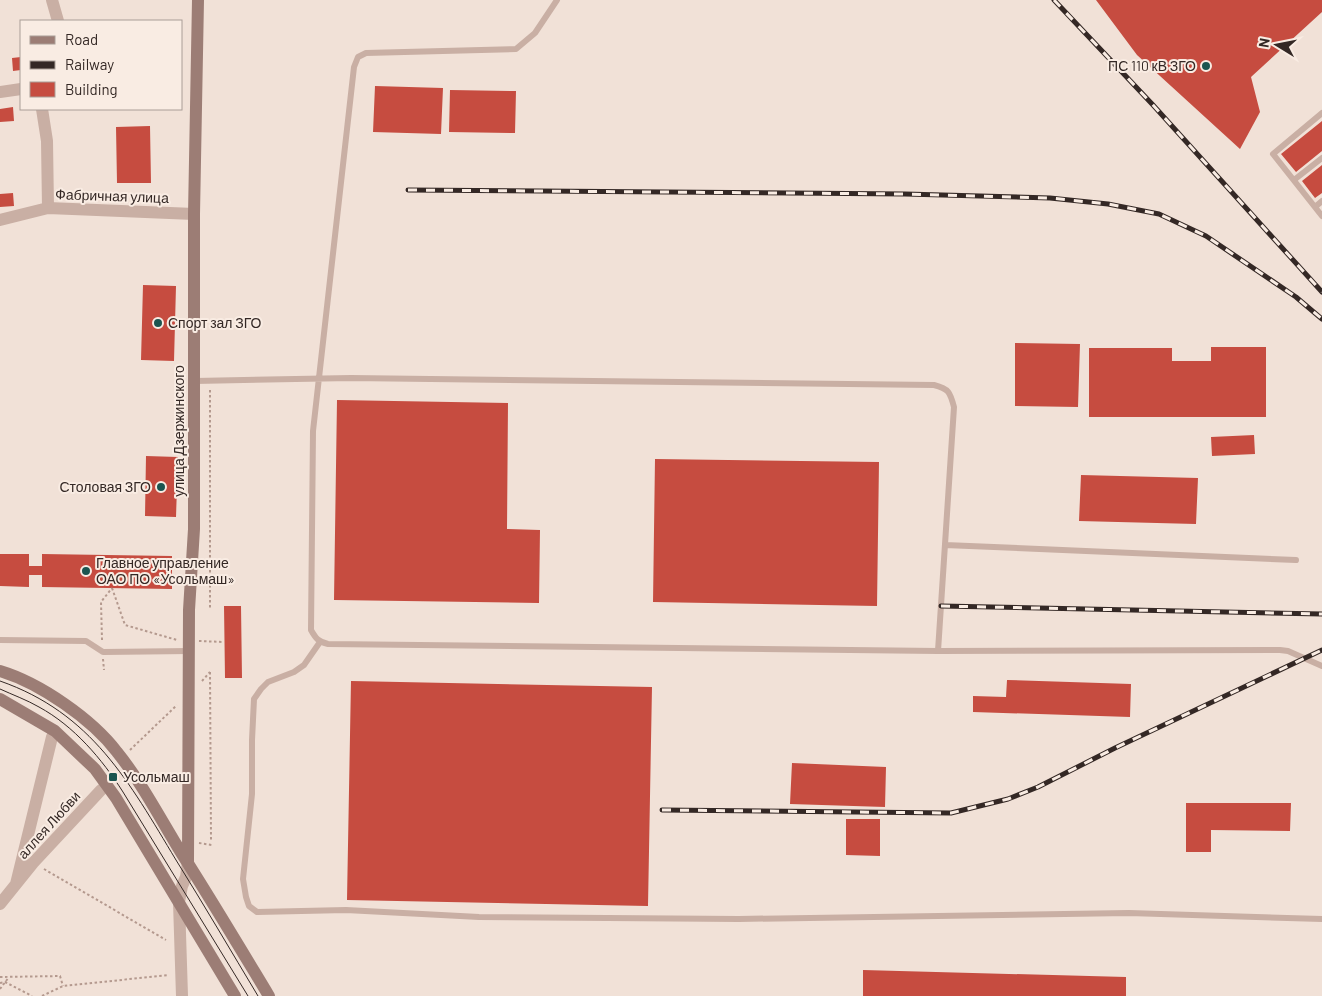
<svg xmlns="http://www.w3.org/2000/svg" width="1322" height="996" font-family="Barlow,sans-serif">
<rect width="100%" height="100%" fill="#f1e1d7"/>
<path fill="#c64c40" d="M1096,0H1322V12L1251,77L1260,112L1240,149L1137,55Z
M21,57V70L13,71L12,58Z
M375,86L443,88L441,134L373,132Z
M450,90L516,91L515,133L449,132Z
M13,107L14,121L0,122V109Z
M1322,121V151L1296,172L1281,154Z
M150,126L151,183H117L116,127Z
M1322,165V193L1315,198L1302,181Z
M13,193L14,206L0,207V194Z
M143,285L176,286L174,361L141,360Z
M1015,343L1080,344L1078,407L1015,406Z
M1211,347H1266V417H1089V348H1172V361H1211Z
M337,400L508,403L507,529L540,530L539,603L334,600Z
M1254,435L1255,454L1212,456L1211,437Z
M146,456L178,457L176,517L145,516Z
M655,459L879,462L877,606L653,602Z
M1081,475L1198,478L1196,524L1079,521Z
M0,554H29V566H42V554L172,556V589L42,587V575H29V587L0,586Z
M224,606H241L242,678H225Z
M1007,680L1131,684L1130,717L973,712V696L1006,697Z
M351,681L652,687L648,906L347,900Z
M792,763L886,767L885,807L790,804Z
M1186,803H1291L1290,831L1211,830V852H1186Z
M846,819H880V856L846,855Z
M863,970L1126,977V996H863Z"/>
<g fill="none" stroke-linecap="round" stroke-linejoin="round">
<path stroke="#b4998e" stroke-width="2" stroke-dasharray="2.5 2.5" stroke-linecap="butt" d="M210,390V608
M112,588L125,625L177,640
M102,640L101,602L112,588
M199,641L224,642
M103,659L104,670
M210,672L211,840
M202,681L210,672
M130,750L177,705
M199,843L212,845
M44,869L166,940
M0,977L60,976L63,986
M0,983L5,982L32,996
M0,989L9,977
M42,996L63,986L169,975"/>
<path stroke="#c9afa4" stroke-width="6" d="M557,0L535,33L516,49L366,53L358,57L354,67L313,431L311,630C316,639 319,642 328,644L938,651L1280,650L1288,651L1322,666
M1322,113L1273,154L1322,216
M1294,180L1322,158
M1315,207L1322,201
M195,381L351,378L934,385C949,389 950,392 954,407L938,651
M945,545L1296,560
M0,640L86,641L103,652L189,651
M320,642L304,665L294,672L268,682L261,689L254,699L252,740V794L243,879L246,897L249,906L257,912L346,910L479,917L739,919L1129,913L1322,919"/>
<path stroke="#c9afa4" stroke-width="12" d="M52,0L58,21
M0,92L21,89
M42,109L47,141L48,208
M0,220L48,208L194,214
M16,884L52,737
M0,904L33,863L101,790
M182,996L179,902L182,886L186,877L188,862"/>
<path stroke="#9c7d75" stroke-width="12" d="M0,671C40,683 92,719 117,752C142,783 161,820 182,854C212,901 240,948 269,996
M0,699L55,731L95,769L116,798L235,996
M188,862L189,610L194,529V214L198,0"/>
<path stroke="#342825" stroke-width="1" d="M0,681C92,713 129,782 176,860C204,905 231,951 258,996
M0,689C13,695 27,700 39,707C74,726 102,759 123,792L248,996"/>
<g stroke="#342825" stroke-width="5">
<path id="rail" d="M1054,0L1153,105L1322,292
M408,190L905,194L1050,198L1108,204L1159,214L1206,236L1296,297L1322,319
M941,606L1322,614
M662,810L951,813L1008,799L1038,787L1115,748L1322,650"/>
</g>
<use href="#rail" stroke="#f9ece3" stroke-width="3" stroke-dasharray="9" stroke-linecap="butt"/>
</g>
<g fill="#1b5550" stroke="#f9ece3" stroke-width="2">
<circle cx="1206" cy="66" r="5"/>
<circle cx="158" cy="323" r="5"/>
<circle cx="161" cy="487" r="5"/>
<circle cx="86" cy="571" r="5"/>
<rect x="108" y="772" width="10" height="10" rx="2.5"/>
</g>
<g text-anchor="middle" stroke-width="4" stroke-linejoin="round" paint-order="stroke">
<g font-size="14" fill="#342825" stroke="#f9ece3" text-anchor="start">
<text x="1196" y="71" text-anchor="end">ПС 110 кВ ЗГО</text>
<text x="168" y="328">Спорт зал ЗГО</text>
<text x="151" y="492" text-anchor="end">Столовая ЗГО</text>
<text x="96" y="568">Главное управление<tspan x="96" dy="16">ОАО ПО «Усольмаш»</tspan></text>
<text x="123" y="782">Усольмаш</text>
</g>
<g font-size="14" fill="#342825" stroke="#f9ece3">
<text transform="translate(112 196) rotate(2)" y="5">Фабричная улица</text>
<text transform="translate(179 431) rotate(-90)" y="5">улица Дзержинского</text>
<text transform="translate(49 825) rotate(-48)" y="5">аллея Любви</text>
</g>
</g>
<rect x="20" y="20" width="162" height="90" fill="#f9ece3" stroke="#aa9e97"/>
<rect x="30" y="36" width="25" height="8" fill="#9c7d75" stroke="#aa9e97"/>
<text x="65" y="45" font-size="15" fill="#342825">Road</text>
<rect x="30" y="61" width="25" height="8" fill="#342825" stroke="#aa9e97"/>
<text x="65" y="70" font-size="15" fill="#342825">Railway</text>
<rect x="30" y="82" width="25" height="15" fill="#c64c40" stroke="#aa9e97"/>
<text x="65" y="95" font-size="15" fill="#342825">Building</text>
<g transform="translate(1277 45) rotate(280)" stroke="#f9ece3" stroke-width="4" paint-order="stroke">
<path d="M0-4L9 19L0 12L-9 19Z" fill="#342825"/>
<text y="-8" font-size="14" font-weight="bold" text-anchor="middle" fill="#342825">N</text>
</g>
</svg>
